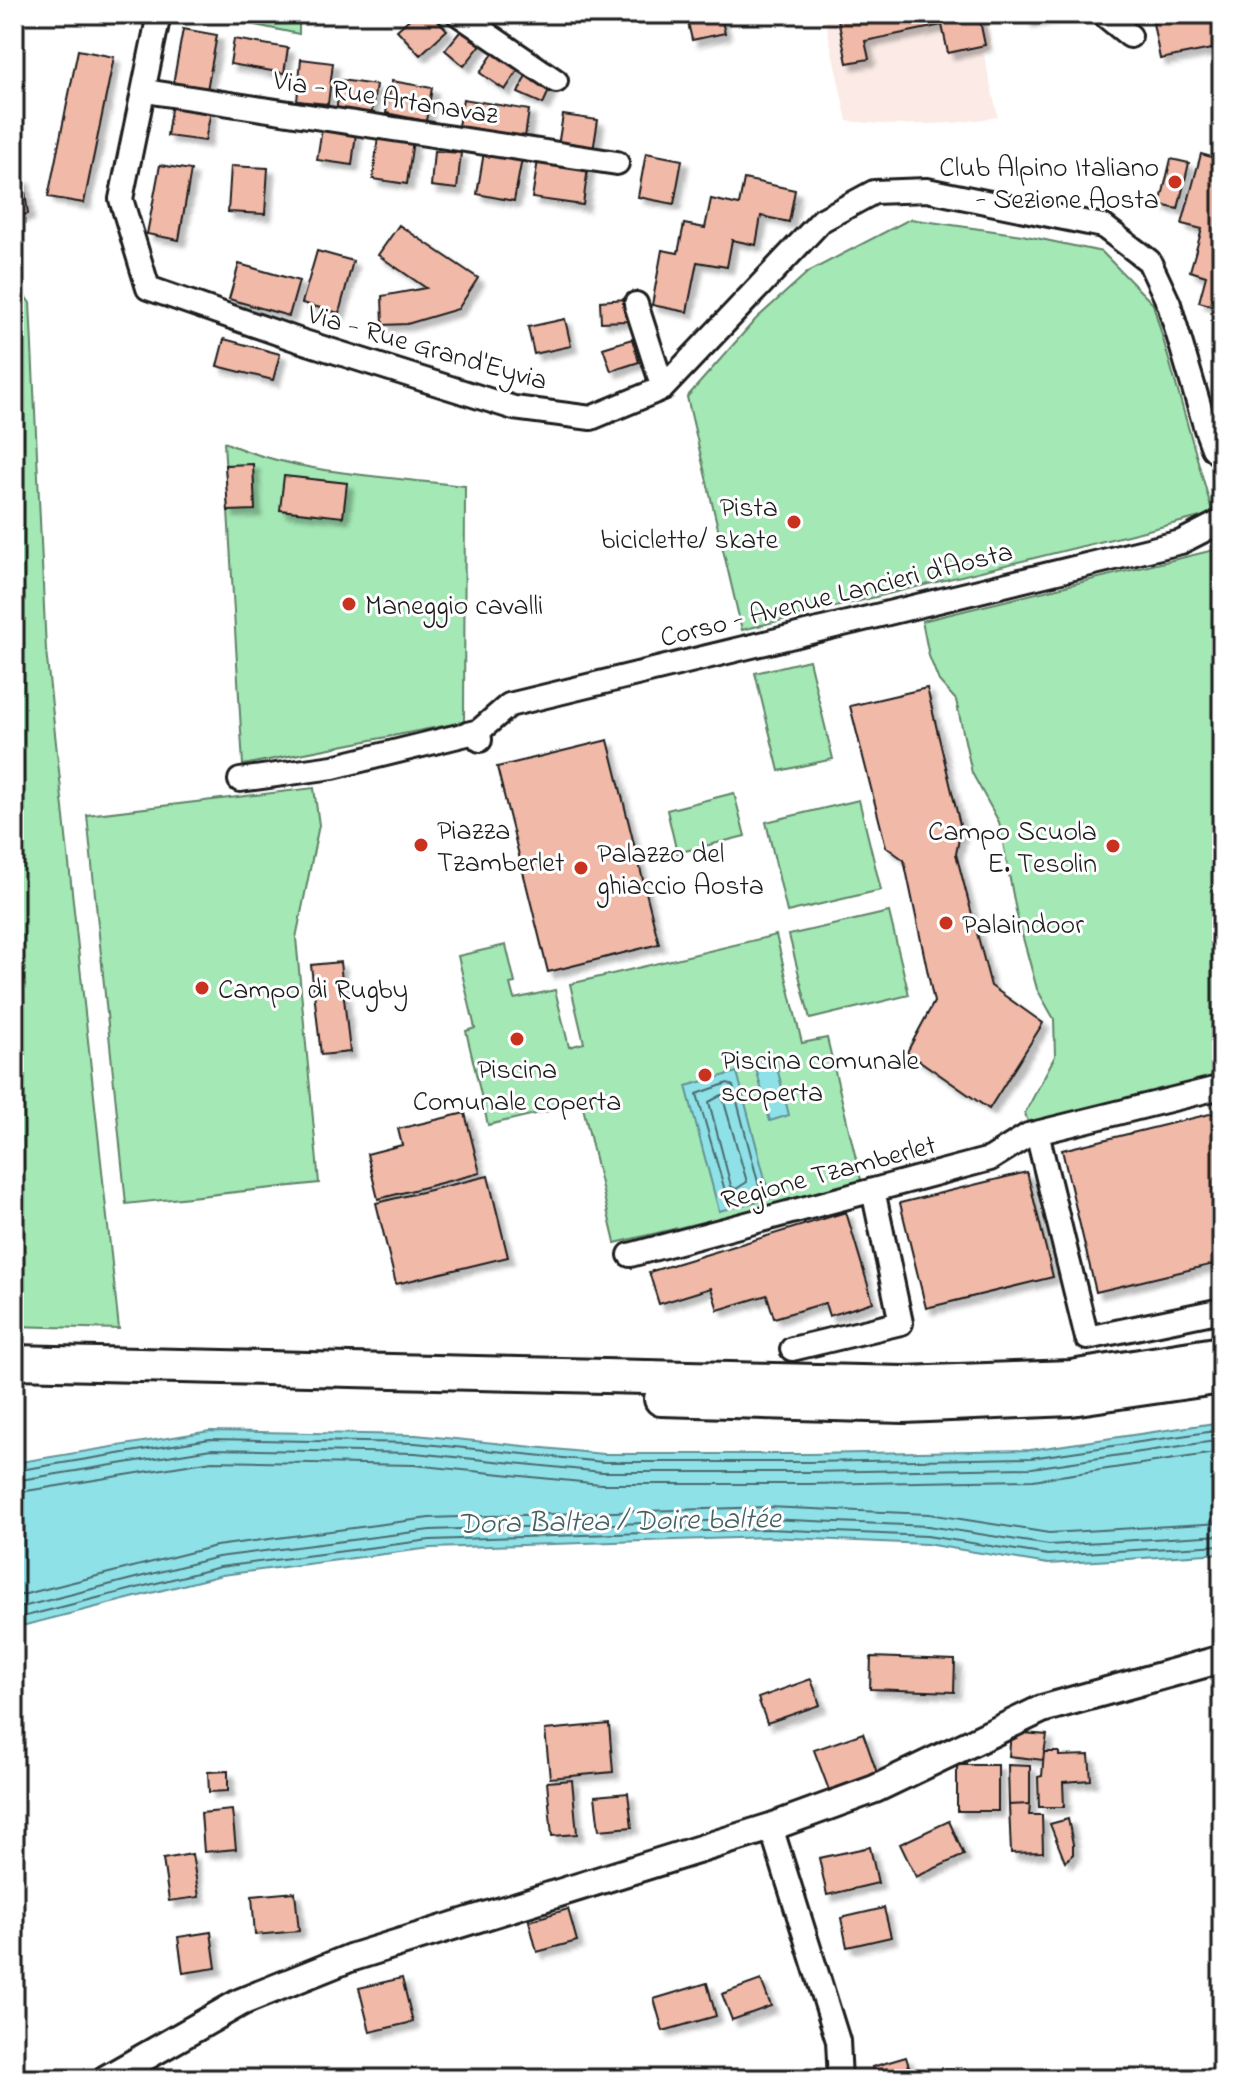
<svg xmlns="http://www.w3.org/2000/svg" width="1236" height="2093" font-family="'Indie Flower',sans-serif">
<defs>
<filter id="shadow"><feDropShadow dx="6" dy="6" stdDeviation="2" flood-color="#0004"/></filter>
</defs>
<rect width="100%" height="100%" fill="#fff"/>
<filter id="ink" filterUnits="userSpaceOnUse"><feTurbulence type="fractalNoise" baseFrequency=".0125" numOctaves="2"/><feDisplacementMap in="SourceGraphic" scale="16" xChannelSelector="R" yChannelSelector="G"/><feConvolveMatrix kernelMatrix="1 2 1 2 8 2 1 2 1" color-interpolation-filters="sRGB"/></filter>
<g filter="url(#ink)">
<path fill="#fbeae5" d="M824,14H984L992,48L983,52L998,117L954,123L893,125L847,121Z"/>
<path fill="#a3e8b5" stroke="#608268" stroke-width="2" d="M236,14H299V34L236,21Z
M910,219L1022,235L1102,252L1153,304L1213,514L742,630L687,397L756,319L808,272Z
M14,281L30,303L46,650L119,1329L14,1326Z
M224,442C298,475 385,476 465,486L464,722L243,765Z
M1222,548V1076L1029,1125L1025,1113L1055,1056L1054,1019L1037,989L1017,916L999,822L972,773L956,700L939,681L929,656L922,621Z
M809,660L833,759L779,771L755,673Z
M314,788L319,825L296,938L319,1183L126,1204L87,815Z
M734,793L745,836L677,853L667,810Z
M859,800L881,890L787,912L766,822Z
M889,912L909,995L810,1019L789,935Z
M776,935L802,1043L827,1038L862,1184L615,1243L582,1103L488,1125L466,1031L475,1028L458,956L506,945L515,983L510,984L514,999L555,990L569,1047L584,1043L570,984Z"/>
<path fill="#8fe1e8" stroke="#619296" stroke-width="2" d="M774,1056L789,1115L770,1121L754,1061Z
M737,1072L770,1198L719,1211L686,1086Z
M1222,1422V1553L1048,1564L926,1544L767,1537L431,1548L222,1575L14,1628V1463L210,1431L416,1435L603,1454H809L1030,1450Z"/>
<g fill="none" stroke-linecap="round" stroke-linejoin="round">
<path stroke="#4a6b6e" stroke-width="2" d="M728,1083L733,1086L760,1190L728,1201L697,1094Z
M722,1095L747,1182L736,1189L731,1186L709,1102Z
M14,1471L210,1439L415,1443L603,1462H809L1031,1458L1222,1430
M14,1481L211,1449L415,1453L602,1472H809L1032,1468L1222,1440
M14,1493L212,1461L414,1465L601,1484H809L1033,1480L1222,1452
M14,1597L216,1546L429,1518L767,1507L929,1514L1049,1533L1222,1523
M14,1609L218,1557L430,1530L767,1519L928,1526L1049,1545L1222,1535
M14,1619L220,1567L430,1540L767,1529L927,1536L1048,1555L1222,1545"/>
</g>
<path fill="#f1b9a8" stroke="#1c1c1c" stroke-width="2" filter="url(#shadow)" d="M415,14H432L447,30L420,55L397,30Z
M686,14H720L725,33L692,40Z
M837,14H970L971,18L979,16L985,45L948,53L942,25L865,41L869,59L847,63Z
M1025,14H1058L1027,22Z
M1197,14H1220L1222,47L1160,59L1153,23Z
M464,27L483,42L464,66L445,50Z
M183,29L217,35L207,90L173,84Z
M234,39L288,48L284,73L230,64Z
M496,49L521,66L505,90L480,73Z
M78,50L114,57L84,203L48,197Z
M301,59L333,63L328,104L297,101Z
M526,75L551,86L543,104L518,93Z
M341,80L376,85L371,117L336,111Z
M392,81L432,88L426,121L386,113Z
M463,99L529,110L525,137L458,126Z
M172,102L211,111L205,141L167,136Z
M563,115L598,120L593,151L558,146Z
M322,128L356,133L352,165L317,160Z
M378,136L413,140L407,184L373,179Z
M434,151L461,153L457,189L431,186Z
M484,152L522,159L514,201L477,194Z
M646,153L682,160L674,204L638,197Z
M1201,154L1222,160V308L1199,302L1206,276L1190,271L1202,229L1182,224Z
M1171,159L1189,163L1178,209L1160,205Z
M538,160L588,167L583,205L532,198Z
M160,165L191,170L179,240L147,234Z
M231,166L268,168L265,214L228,212Z
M23,178L28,214L14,216V179Z
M744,179L795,190L789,222L761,216L756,245L732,240L727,267L697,262L687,312L652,305L662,250L678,253L684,224L705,228L711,199L739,205Z
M399,225L478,278L458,309L407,324L383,325L382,296L426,288L378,255Z
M317,251L353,261L339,313L302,303Z
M239,264L299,281L289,316L229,299Z
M626,299L627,321L601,322L600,301Z
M565,319L571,346L534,354L528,327Z
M1222,319V358L1212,355Z
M224,339L280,354L273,380L217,366Z
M632,339L639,362L611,371L603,348Z
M253,464L255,510L228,511L225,465Z
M284,476L347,483L343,517L280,510Z
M927,688L961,829L956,854L991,986L1043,1023L989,1109L907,1052L934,1002L904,860L886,847L850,706Z
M608,740L659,944L548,972L497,767Z
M340,962L350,1052L321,1055L311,965Z
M1222,1111V1262L1096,1292L1062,1150Z
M465,1113L480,1173L378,1199L367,1154L402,1145L398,1129Z
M1027,1172L1053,1277L926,1308L900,1203Z
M488,1176L508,1257L396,1284L376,1203Z
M846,1212L873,1302L829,1316L825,1303L774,1318L767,1295L718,1310L711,1288L659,1304L649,1272Z
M871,1657L955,1660L954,1692L870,1689Z
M811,1679L820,1705L767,1723L758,1698Z
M609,1724L613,1772L550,1778L545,1730Z
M1011,1732L1047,1735L1043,1760L1009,1756Z
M863,1733L877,1773L829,1790L814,1750Z
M1044,1752H1059V1756L1089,1755L1091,1780L1063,1782L1064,1807H1039L1038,1777L1042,1776Z
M957,1765H998V1811H957Z
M1008,1765L1030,1766V1804L1009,1805Z
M228,1771V1791L209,1792L208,1772Z
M572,1780L577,1834L552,1836L547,1782Z
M628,1793L632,1827L599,1830L595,1796Z
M1030,1804L1029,1815H1042L1043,1852L1011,1853L1009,1805Z
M232,1810L236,1849L204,1852L201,1813Z
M1068,1819L1073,1844V1855L1065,1862L1050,1824Z
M949,1821L964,1855L916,1877L900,1844Z
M870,1847L878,1883L827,1895L819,1858Z
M192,1854L199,1897L169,1901L163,1859Z
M295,1892L299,1931L255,1935L252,1896Z
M884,1908L891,1937L847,1947L841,1918Z
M568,1909L577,1941L537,1952L529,1921Z
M211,1932L216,1968L183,1973L178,1937Z
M402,1978L413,2022L370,2032L359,1988Z
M761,1980L771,2006L732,2020L722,1994Z
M707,1983L716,2016L663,2031L654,1999Z
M906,2057L913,2079H876L872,2067Z"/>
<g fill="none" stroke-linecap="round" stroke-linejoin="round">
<g stroke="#1c1c1c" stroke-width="28">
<path id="minor" d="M159,14L121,199L148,288L298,340L514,408L591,418L663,388L822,220L874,192L927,190L1103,226L1149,261L1169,304L1206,429L1213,448L1222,457
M458,14L556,81
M1103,14L1130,36
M145,91L617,163
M636,304L663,388
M480,740L479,731L509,705L1181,542L1222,521
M240,780L333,767L479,731
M1037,1133L1087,1338L1222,1310
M630,1255L990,1159L1028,1135L1222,1087
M792,1349L901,1323L873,1190
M771,1827L838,2041L840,2079"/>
</g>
<g stroke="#1c1c1c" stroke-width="32">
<path id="major" d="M106,2079L241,2002L350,1958L771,1827L875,1789L1042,1709L1222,1659"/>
</g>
<g stroke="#1c1c1c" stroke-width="38">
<path id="highway" d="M14,1362L904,1383L1071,1377L1222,1353
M661,1399L904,1406L1071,1399L1222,1377"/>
</g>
<use href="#minor" stroke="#fff" stroke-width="22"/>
<use href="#major" stroke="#fff" stroke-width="26"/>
<use href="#highway" stroke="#fff" stroke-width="32"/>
</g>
</g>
<g fill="#c8321e" stroke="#fff" stroke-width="3">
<circle cx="1175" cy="182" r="8"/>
<circle cx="794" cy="522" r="8"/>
<circle cx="349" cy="604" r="8"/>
<circle cx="421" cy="845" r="8"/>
<circle cx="1113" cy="846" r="8"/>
<circle cx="581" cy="868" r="8"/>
<circle cx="946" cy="923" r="8"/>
<circle cx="202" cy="988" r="8"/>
<circle cx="517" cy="1039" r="8"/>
<circle cx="705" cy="1075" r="8"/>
</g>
<g text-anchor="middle" stroke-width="6" stroke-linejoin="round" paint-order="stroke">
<g font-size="28" fill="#1c1c1c" stroke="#fff">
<text transform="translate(386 96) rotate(9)" y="10">Via - Rue Artanavaz</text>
<text transform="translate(428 346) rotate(16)" y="10">Via - Rue Grand'Eyvia</text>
<text transform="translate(836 593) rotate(-14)" y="10">Corso - Avenue Lancieri d'Aosta</text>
<text transform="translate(828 1171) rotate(-15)" y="10">Regione Tzamberlet</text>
</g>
<g font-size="28" fill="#1c1c1c" stroke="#fff" text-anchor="start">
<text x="1159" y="176" text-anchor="end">Club Alpino Italiano<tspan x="1159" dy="32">- Sezione Aosta</tspan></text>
<text x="778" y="516" text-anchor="end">Pista<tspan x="778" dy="32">biciclette/ skate</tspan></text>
<text x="365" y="614">Maneggio cavalli</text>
<text x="437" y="839">Piazza<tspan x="437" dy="32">Tzamberlet</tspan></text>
<text x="1097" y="840" text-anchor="end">Campo Scuola<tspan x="1097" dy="32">E. Tesolin</tspan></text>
<text x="597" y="862">Palazzo del<tspan x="597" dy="32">ghiaccio Aosta</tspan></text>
<text x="962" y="933">Palaindoor</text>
<text x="218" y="998">Campo di Rugby</text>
<text x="721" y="1069">Piscina comunale<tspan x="721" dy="32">scoperta</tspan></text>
<text x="517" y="1078" text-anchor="middle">Piscina<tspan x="517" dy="32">Comunale coperta</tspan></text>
</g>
<g font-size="30" font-style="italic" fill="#446163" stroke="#fff">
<text transform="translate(619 1520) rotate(-1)" y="10">Dora Baltea / Doire baltée</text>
</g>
</g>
<rect width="1236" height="2093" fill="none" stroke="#fff" stroke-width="48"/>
<rect x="24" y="24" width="1188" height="2045" fill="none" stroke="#1c1c1c" stroke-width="3" filter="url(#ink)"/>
</svg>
